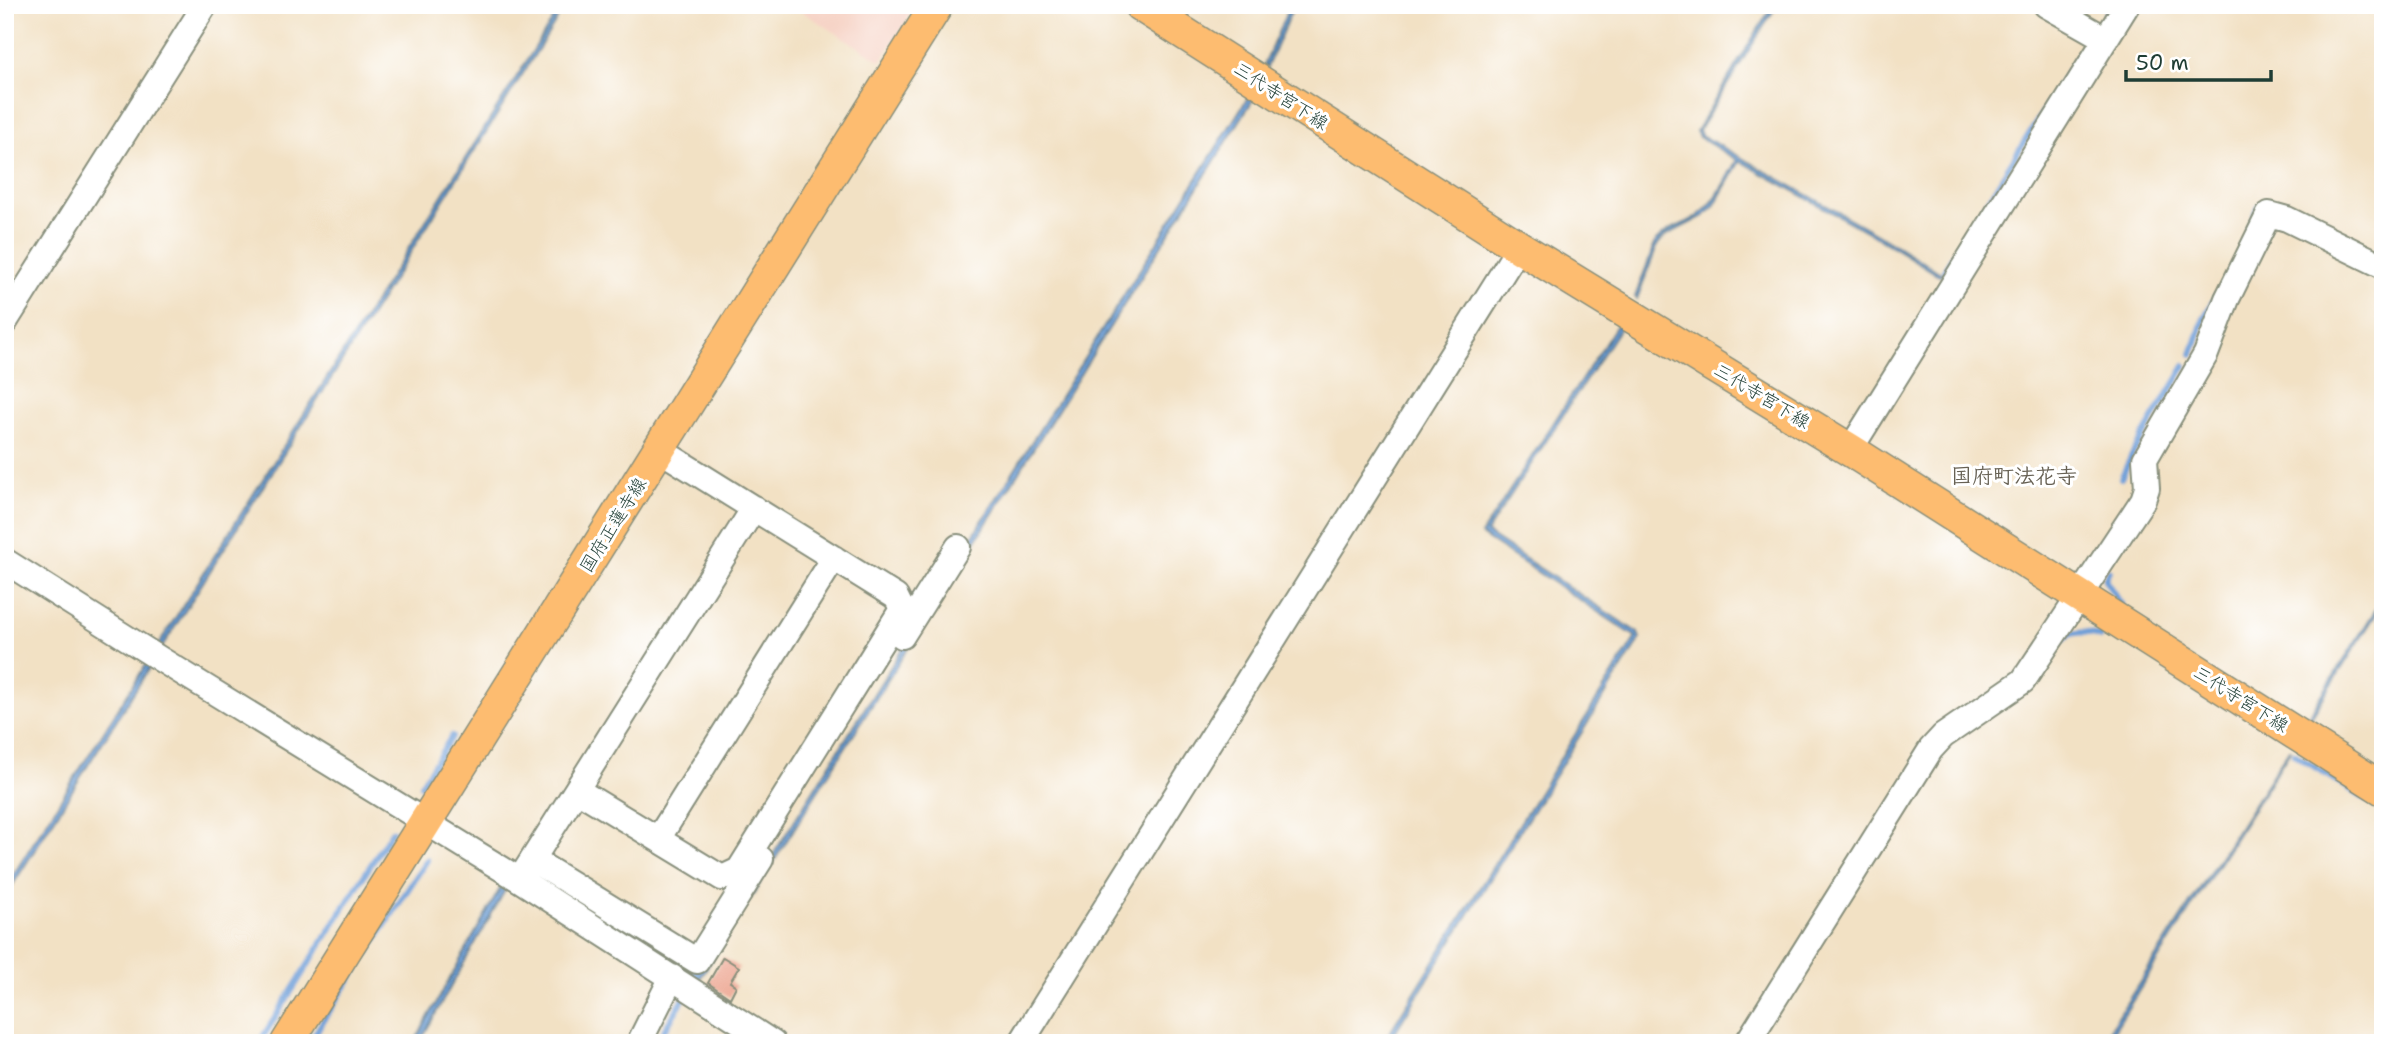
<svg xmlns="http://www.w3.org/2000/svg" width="2388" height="1048" font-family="'Shantell Sans','Klee One',sans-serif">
<rect width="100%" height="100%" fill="#fff"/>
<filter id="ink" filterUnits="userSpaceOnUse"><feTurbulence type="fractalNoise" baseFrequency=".0143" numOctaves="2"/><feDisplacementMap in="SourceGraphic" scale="14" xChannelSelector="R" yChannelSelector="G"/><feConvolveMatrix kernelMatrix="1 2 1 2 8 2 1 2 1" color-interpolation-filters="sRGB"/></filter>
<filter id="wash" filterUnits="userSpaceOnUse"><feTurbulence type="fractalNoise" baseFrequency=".00686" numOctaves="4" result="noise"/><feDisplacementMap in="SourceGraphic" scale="28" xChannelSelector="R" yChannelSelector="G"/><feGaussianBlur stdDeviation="1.57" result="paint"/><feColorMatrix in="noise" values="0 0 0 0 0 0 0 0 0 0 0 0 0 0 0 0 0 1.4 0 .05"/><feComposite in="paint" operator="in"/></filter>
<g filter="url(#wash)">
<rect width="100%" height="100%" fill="#f2e1c4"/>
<path fill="#f6d2c4" d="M791,5H916L881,61Z"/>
<path fill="#6e9fd8" stroke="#466e86" stroke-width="2" d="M562,5H566L5,897V888Z
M1290,5H1294L1267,67L1264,65Z
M1773,5H1777L1702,125L1699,130L1701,135L1879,235L1942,274L1940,276L1880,239L1740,161L1714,206L1704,216L1665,236L1658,244L1637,299L1635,297L1656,241C1667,228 1685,225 1699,215C1717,202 1726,178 1737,160L1699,137L1696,131Z
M1252,91L1255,93L1254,98L699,980L545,883L548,878L702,968Z
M1617,325L1620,328L1486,533L1638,633L1640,639L1388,1043H1383L1636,637L1481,535Z
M2383,598V603L2306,725L2304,723Z
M2289,749H2291L2106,1043H2101Z
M501,887L505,890L419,1043H414Z"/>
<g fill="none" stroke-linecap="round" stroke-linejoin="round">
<path stroke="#6e9fd8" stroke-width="6" d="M2106,13L2111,5
M2248,230L2259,206
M1944,270L2087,42
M2192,354L2204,318L2216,296
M2121,478L2134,451L2185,366
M2109,571L2105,580L2121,604
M2062,640C2073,630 2088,631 2100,637L2103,632
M2294,754L2383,810
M421,785L452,736
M259,1043L392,831
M309,1043L427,860
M656,1043L686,995"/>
</g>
<g id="blocks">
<path fill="#eca48f" d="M723,957L739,967L730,982L736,986L730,998L708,983Z"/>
</g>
</g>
<g filter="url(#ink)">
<use href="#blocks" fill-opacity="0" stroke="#888f7c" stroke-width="2"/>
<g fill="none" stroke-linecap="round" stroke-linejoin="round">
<g stroke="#888f7c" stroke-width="28">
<path id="minor" d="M2046,5L2106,39
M5,322L205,5
M1850,450L2127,5
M5,561L160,659L520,880L773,1043
M902,636L958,547
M577,790L722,878L739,870L902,609L896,597L660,450
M658,839L834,558
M533,860L697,961L761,859
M524,873L754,508
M639,1043L672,977
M1021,1043L1519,247
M1747,1043L1931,749L1943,736L2023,681L2143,500L2147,488L2145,459L2206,354L2227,299L2269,214L2287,219L2383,266"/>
</g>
<g stroke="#888f7c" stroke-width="35">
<path id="major" d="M1140,5L1519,247L1850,450L2383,789
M287,1043L937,5"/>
</g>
<use href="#minor" stroke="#fff" stroke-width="24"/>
<use href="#major" stroke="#fdbc6f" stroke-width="32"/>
</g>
</g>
<g text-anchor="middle" stroke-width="6" stroke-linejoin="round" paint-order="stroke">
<g font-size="18" fill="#1f3d34" stroke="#fff">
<text transform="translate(1281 96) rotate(33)" y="6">三代寺宮下線</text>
<text transform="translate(1762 396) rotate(31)" y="6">三代寺宮下線</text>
<text transform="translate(613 525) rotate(-58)" y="6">国府正蓮寺線</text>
<text transform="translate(2241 699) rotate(32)" y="6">三代寺宮下線</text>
</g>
<g font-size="21" font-weight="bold" fill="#676154" stroke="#fff">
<text x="2014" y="483">国府町法花寺</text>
</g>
</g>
<rect width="2388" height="1048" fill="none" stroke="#fff" stroke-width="28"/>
<path d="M2126 70v10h145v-10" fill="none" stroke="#1f3d34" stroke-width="3.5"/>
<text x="2136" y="70" font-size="21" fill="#1f3d34" stroke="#ffffff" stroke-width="5" paint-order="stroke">50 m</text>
</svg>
